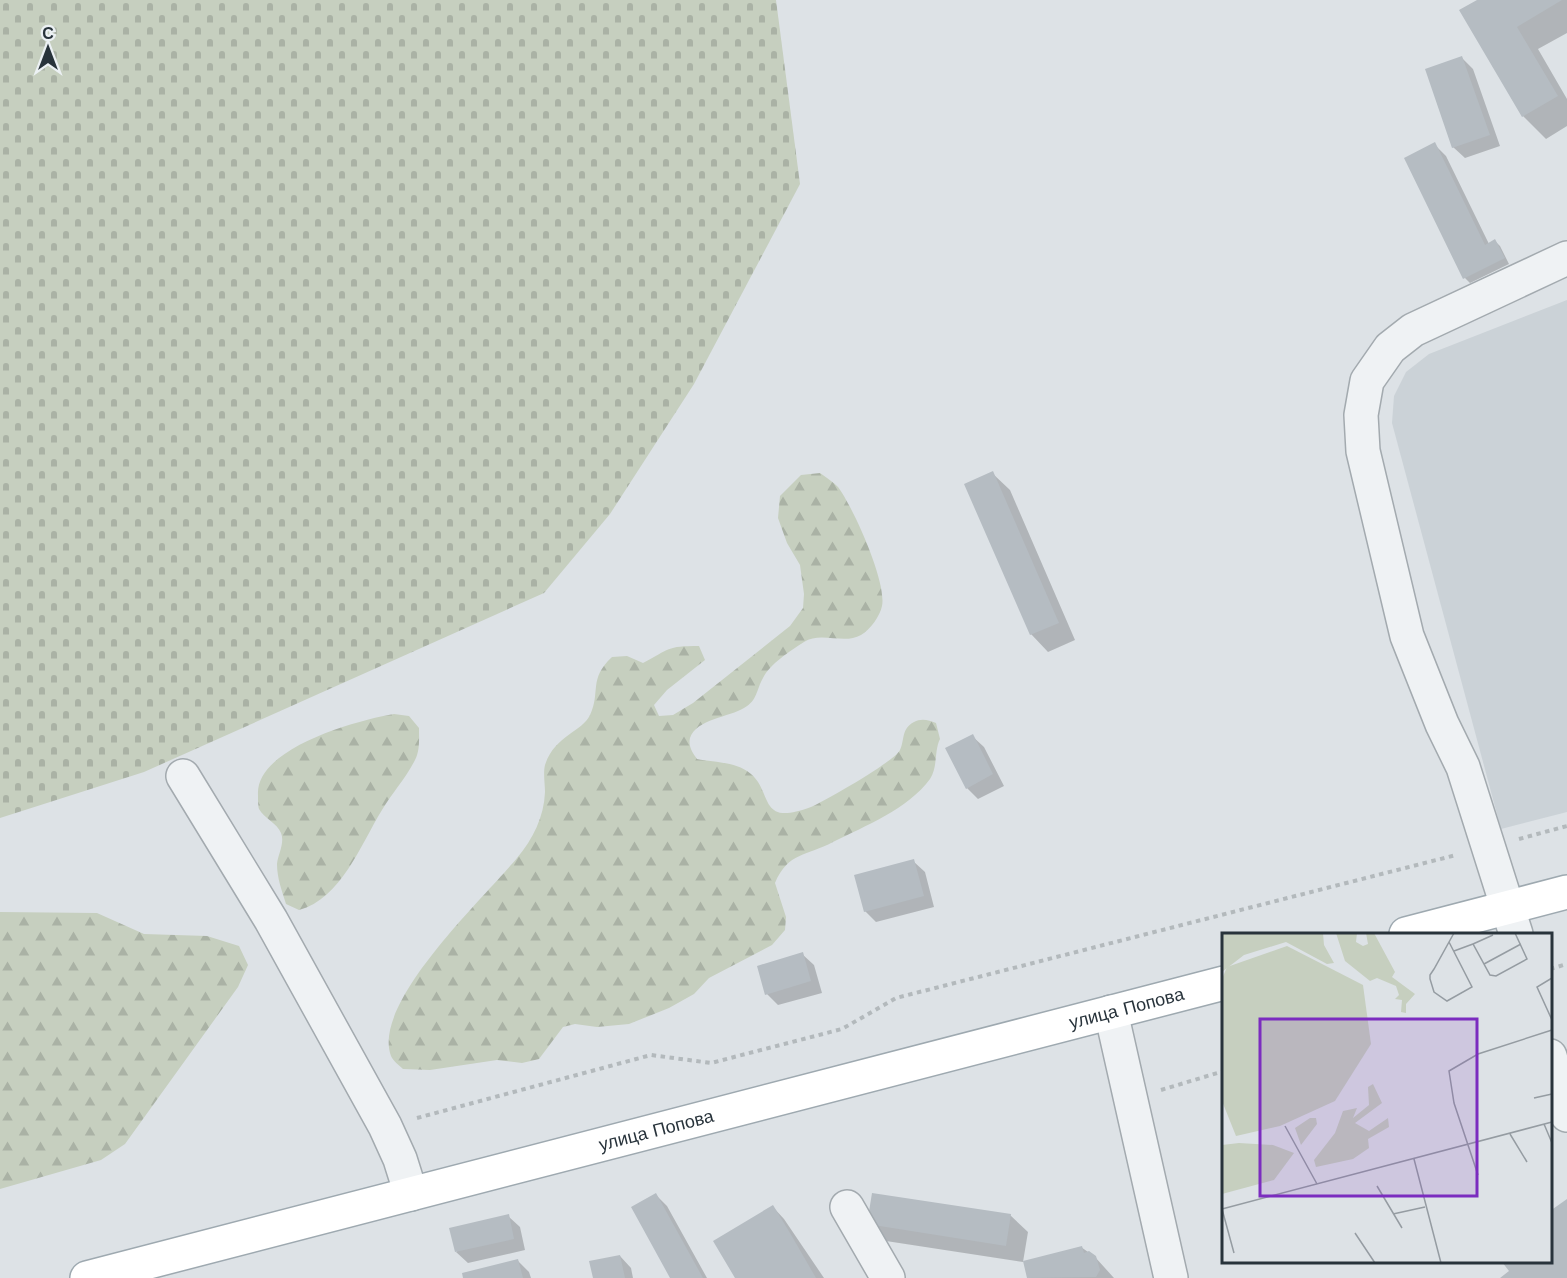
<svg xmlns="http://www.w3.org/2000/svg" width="1567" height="1278" font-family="'Work Sans',sans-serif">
<defs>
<pattern id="forest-firs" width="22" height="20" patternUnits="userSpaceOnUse" patternTransform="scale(1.5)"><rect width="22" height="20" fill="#c6cfbf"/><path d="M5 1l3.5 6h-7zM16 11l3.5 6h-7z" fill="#aab2a5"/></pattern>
<pattern id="cemetery-stones" width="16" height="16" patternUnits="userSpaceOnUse" patternTransform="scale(1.5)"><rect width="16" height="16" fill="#c6cfbf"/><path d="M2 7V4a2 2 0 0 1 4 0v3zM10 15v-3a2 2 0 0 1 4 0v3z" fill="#aab2a5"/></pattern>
</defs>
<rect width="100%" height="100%" fill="#dde2e6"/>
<path fill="#cbd2d7" d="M1567,300V812L1501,829L1392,423L1394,396L1406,372L1429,354Z"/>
<path fill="url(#forest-firs)" d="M820,473C826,477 833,482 838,487C853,507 887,582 882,606C880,616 870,630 861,635C844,645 821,631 804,642C790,651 770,664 763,678C756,690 758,700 744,708C730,717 696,719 690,738C688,747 693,753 697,759C712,762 734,762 747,771C775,789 755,828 811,807C825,801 895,761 900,750C905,739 901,729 914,722C921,718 929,720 936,723L940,739C934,751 938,767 930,779C908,809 865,826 833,842C807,856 788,852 775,883L786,917L785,930L772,945L709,978L694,994L669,1008L629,1024L597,1027L575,1024L563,1027L539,1059L522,1063L497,1060L430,1070L403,1069C399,1065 393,1061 391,1056C371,1003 484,898 517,858C533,839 544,817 545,792C545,784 543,773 545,765C555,735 582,732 590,715C601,693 588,679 612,657L627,656L643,663C670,649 666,646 699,646L705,660L667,690L654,705L659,716L673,715L693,703L790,626L803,608L804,594L800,565L787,543L778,518L780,496L801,475Z
M394,714L409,716L419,728C419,739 420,751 415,760C406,778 392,793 382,810C361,844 341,899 299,910L286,904C282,891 277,878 277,864C278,854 285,843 281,833C277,823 264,818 259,809C258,806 258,799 258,795C255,748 358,720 394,714Z
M0,912L97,913L144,934L207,936L239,946L248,965L238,987L125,1144L101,1160L0,1189Z"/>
<path fill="url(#cemetery-stones)" d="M0,0H776L800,184L694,384L610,514L544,593L144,772L0,818Z"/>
<path fill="#0003" d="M1480,0H1567V33L1538,49L1567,99V126L1546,139L1523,116Z
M1462,58L1473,69L1500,146L1465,158L1453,147Z
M1434,144L1446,156L1489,244L1495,241L1500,246L1509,264L1470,283L1465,278Z
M992,473L1010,490L1075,640L1048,652L1031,634Z
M972,736L984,747L1004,786L978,799L967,788Z
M913,861L925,872L934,907L876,922L865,911Z
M802,954L814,965L822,993L778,1005L767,994Z
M656,1195L667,1206L707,1278H672Z
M1567,1201V1278H1503L1512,1272L1504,1262H1550Z
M773,1207L784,1219L824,1278H736Z
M1010,1215L1028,1232L1023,1262L886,1241L869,1224Z
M508,1216L520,1227L525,1250L468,1263L456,1252Z
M1081,1247L1095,1257L1114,1278H1029L1024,1262Z
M620,1256L631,1268L633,1278H595Z
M518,1261L529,1272L531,1278H465Z"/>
<path fill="#b5bcc2" d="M1477,0H1562L1517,27L1558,96L1522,117L1459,10Z
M1462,56L1490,135L1452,148L1425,69Z
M1435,142L1485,245L1495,239L1505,258L1463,279L1404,158Z
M993,471L1059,623L1030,635L964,484Z
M973,734L993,774L966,789L945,748Z
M914,859L924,896L864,912L854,875Z
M803,952L811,981L765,995L757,966Z
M656,1193L703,1278H670L631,1207Z
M872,1193L1011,1214L1006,1246L867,1224Z
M1567,1199V1278H1500L1509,1271L1502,1262H1550V1211Z
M773,1205L790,1233L816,1278H735L713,1241Z
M509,1214L514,1239L455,1252L449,1228Z
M1082,1246L1084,1253L1089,1251L1096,1256L1100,1270L1096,1277L1027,1278L1023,1261Z
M620,1255L625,1278H593L589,1261Z
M518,1259L523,1278H463L462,1273Z"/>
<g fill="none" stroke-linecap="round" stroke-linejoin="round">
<g stroke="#a3aaaf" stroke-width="36">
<path id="minor" d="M183,776L271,920L385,1126L400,1159L411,1194
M1516,934L1463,767L1442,724L1407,636L1363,451L1361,415L1367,381L1390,348L1413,330L1567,258
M1111,1012L1171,1278
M1550,1056L1567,1115
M847,1207L888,1278"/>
</g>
<g stroke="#9ea9b0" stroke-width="36">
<g id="major">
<path d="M1406,934L1567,892"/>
<path id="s1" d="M87,1278L1224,983"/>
</g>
</g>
<path stroke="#b3b9bc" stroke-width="4" stroke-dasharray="4.5 4.5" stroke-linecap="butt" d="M1519,839L1567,826
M1550,969L1567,964
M1161,1090L1224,1071
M417,1118L651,1055L711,1063L842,1029L896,998L1456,855"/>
<use href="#minor" stroke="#eff2f4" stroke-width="33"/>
<use href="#major" stroke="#fff" stroke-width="33"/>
</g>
<g text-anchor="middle" stroke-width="5" stroke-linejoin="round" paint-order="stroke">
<g font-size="18" fill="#28333b" stroke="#ecf1f4">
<text dy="6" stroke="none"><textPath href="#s1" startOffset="1074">улица Попова</textPath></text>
<text dy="6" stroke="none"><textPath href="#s1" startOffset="588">улица Попова</textPath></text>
</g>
</g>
<g transform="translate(1222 933)">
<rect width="330" height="330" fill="#dde2e6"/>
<path d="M0,0H101L102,12L112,30L105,31L64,9L22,22L0,39ZM114,0H135L134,9L141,13L146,11L144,0H152L173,39L170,44L193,61L184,71V80L179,79L180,67L173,66L177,62L174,53L155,45L148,48L123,28ZM151,151L160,170L133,190L147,198L166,185L167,194L146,206L147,215L131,226L94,234L92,227L113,200L121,178L135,175L131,185L147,172L146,154ZM88,185H94L95,191L79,212L73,195ZM17,210L51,212L72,220L52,247L0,261V212Z" fill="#c6cfbf"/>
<path d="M65,13L141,52L149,111L113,168L58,193L14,203L0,168V46L5,34Z" fill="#c6cfbf"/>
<path fill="none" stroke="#959ca2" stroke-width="1.5" d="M227,9L250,54L225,68L212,59L208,46V42L212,36L232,0M251,11L271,2M232,18L251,11L268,42L274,43L305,26L293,0M262,31L299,11M330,45L315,54L330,87M312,165L330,161M322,191L330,210M63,193L95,251M288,201L305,229M192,226L219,330M256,242L232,170L227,138L256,121L330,97M155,253L180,295M0,276L12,320M0,276L330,189M171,281L203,274M133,300L153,330"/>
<path fill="#7b2cbf" fill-opacity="0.15" stroke="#7b2cbf" stroke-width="3" d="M38,86H255V263H38Z"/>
<rect width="330" height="330" fill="none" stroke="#28333b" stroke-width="3"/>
</g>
<g transform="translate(48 48)" stroke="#ecf1f4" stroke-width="4.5" paint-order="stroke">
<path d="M0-4.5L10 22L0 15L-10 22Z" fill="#28333b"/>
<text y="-9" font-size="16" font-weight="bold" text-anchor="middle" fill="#28333b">С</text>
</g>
</svg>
